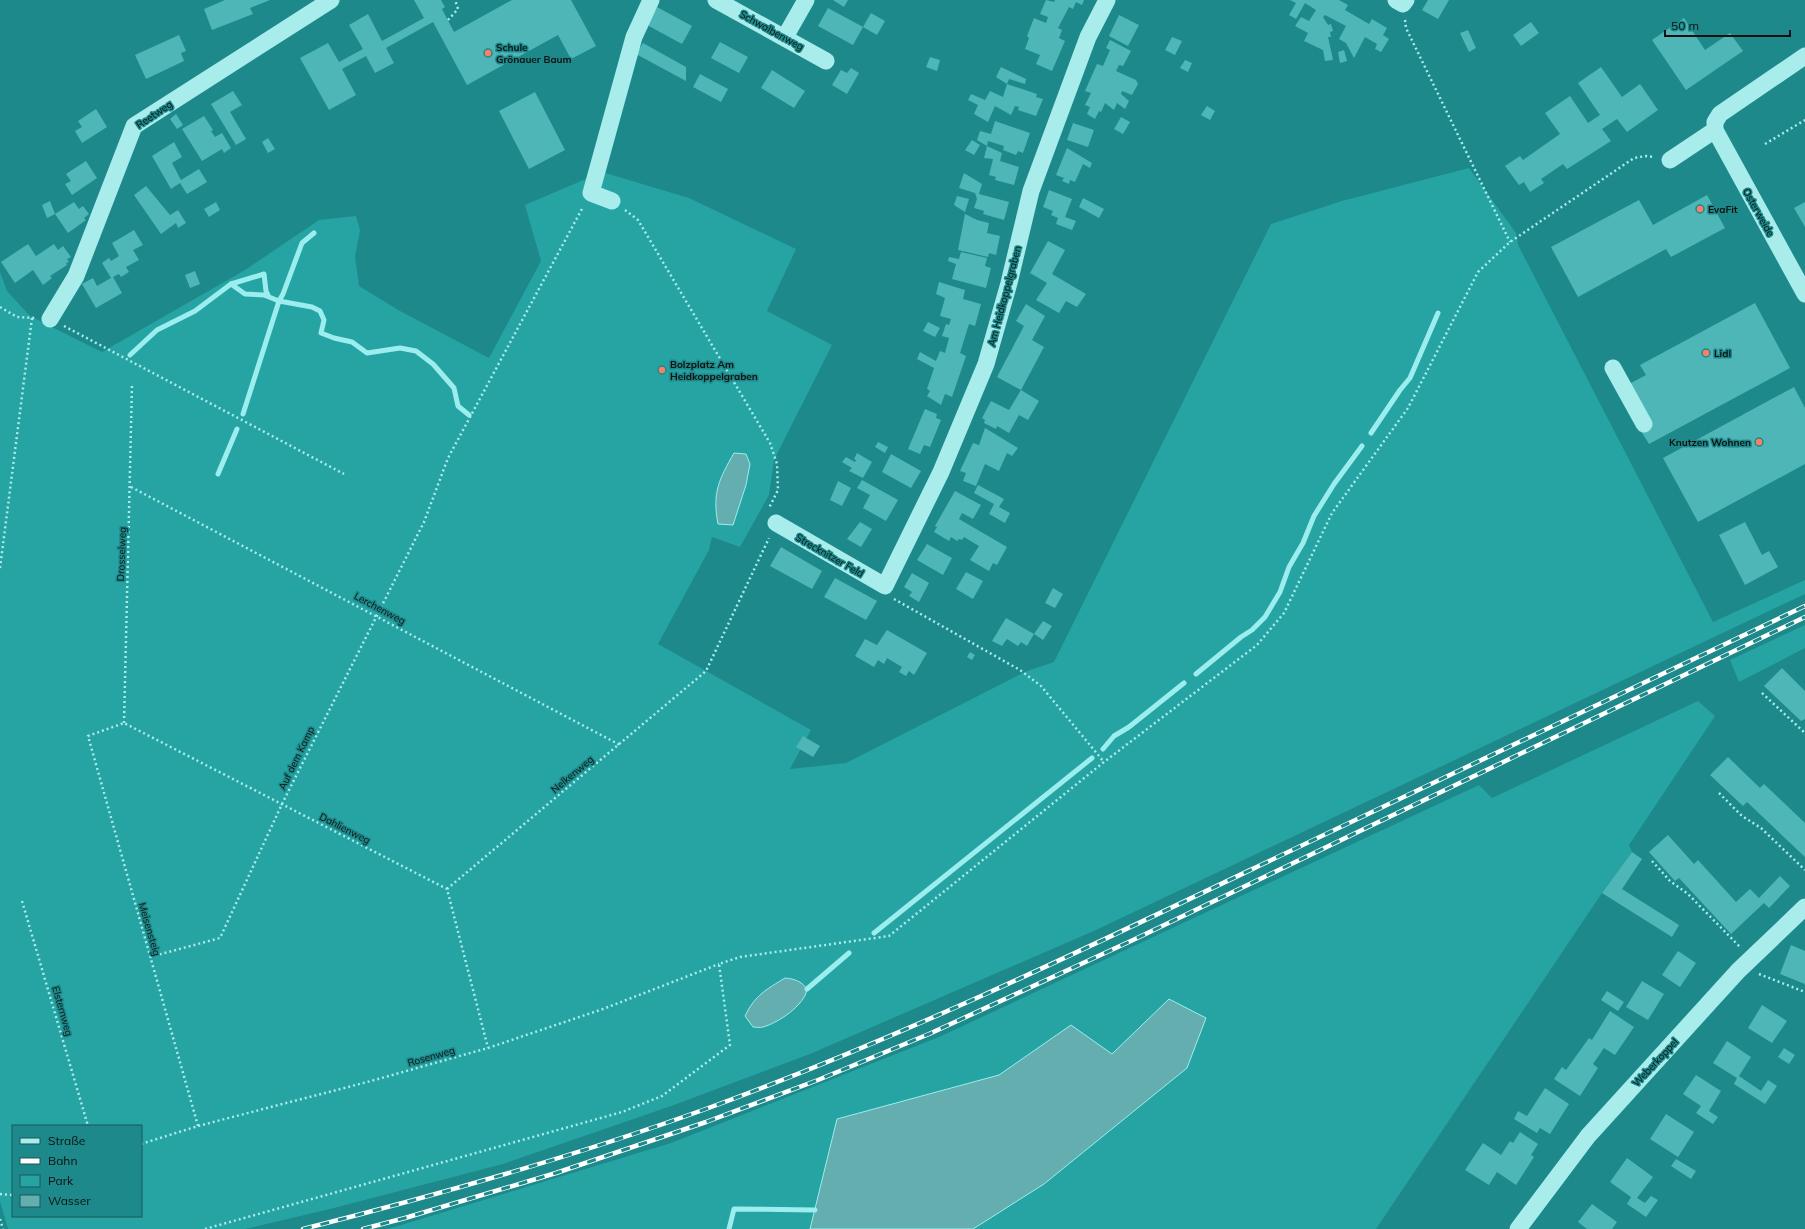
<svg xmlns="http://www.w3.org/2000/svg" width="1805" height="1229" font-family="Mulish,sans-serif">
<rect width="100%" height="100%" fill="#1d898a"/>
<path fill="#26a3a3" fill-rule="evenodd" d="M1469,168L1516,233L1518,245L1713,622L1805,580V594L1096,930L810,1054L674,1105L503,1164L330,1209L245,1229H8L0,1201V272L7,291L30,316L102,352L245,270L319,220L356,216L360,230L355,257L359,286L400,311L489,358L541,261L525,205L602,172L689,198L796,249L767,311L832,345L774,460L769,495L740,547L712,537L709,550L658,644L811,730L790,769L846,763L1027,671L1054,662L1271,224L1342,201ZM13,1126H141V1216H13Z
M1805,625V648L1739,682L1730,660Z
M1698,701L1715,716L1629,845L1632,852L1602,893L1376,1229H388L671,1143L939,1037L1479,785L1492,798Z"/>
<path fill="#65aeaf" stroke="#9beeed" d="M734,453L746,454L750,464L746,485L733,525L718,524C712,493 719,479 734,453Z
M785,978C795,979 801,981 807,989C805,1005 778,1023 763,1027C760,1028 756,1027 753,1027L745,1016C755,995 767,989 785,978Z
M1169,999L1206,1018L1187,1068L1044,1184L973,1229H810L837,1119L999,1075L1071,1025L1112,1054Z"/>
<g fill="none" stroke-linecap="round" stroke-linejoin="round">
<path stroke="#9beeed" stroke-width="5" d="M231,284L245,294L264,295L279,301L312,307L320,311L324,320L321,333L334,338L352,342L367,353L400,348L416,351L433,364L454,388L458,406L469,415
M130,355L157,330L195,311L231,284L264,274L266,291L269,297
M243,414L279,301L283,294L302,243L314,233
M1371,433L1400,390L1410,378L1438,313
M218,474L237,429
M1196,674L1241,637L1252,630L1265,617L1280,592L1289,567L1303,543L1314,516L1334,484L1362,446
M1103,749L1114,736L1129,727L1184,683
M874,933L1092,758
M807,989L849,953
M729,1229L734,1209L815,1210"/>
</g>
<path fill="#4eb6b6" d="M225,0H270L250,8L253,14L212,30L204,9Z
M414,0H441L445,7L442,9L454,32L512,0H571L596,46L571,59L558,35L467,85L433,22L386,48L394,63L375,73L366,56L342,69L356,95L329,110L300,58L328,43L339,62L363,49L349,25L368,14L382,41L424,18Z
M833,0H848L844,7Z
M1046,0L1054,2L1055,0H1084L1082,5L1076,2L1073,9L1069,7L1058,28L1062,30L1059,38L1065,41L1052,71L1036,64L1040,55L1025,49L1029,38L1027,36L1034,18L1046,23L1048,17L1040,14Z
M1290,0H1339L1348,5L1345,10L1369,24L1372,19L1387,28L1383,35L1389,39L1381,52L1375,49L1377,44L1365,37L1354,58L1346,43L1339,39L1346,26L1325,15L1323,17L1328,25L1331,24L1333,31L1330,32L1331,37H1328L1333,60L1325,61L1323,50L1304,41L1308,33L1295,26L1301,17L1309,21L1316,10L1305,3L1296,19L1289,15L1296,3Z
M1428,0H1449L1438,19L1422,10Z
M657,7L692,26L682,44L647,25Z
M828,8L863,27L853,45L818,26Z
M871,13L885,21L877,35L863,27Z
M1119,15L1139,25L1128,46L1109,36Z
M1684,18L1705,50L1730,33L1743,51L1686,90L1652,40Z
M1531,22L1539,33L1521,46L1513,35Z
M1468,30L1476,48L1469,52L1460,33Z
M179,35L186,51L181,53L184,61L146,79L135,55Z
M1172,37L1182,41L1175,55L1165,50Z
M1110,40L1131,51L1123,66L1119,65L1116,71L1136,80L1138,84L1132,95L1122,91L1121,94L1129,101L1125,109L1117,103L1114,110L1105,103L1101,112L1099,111L1095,119L1087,114L1090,107L1085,105L1091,93L1085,91L1097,64L1103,66L1110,50L1106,48Z
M720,42L748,57L739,73L711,58Z
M643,43L686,67V81L636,54Z
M1344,50L1347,61L1340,63L1338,52Z
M930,57L940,60L937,71L926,67Z
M1185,60L1192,63L1188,72L1180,68Z
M1001,67L1026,79L1025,84L1009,79L1007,84L996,77Z
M1601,67L1622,97L1640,84L1658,110L1627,132L1617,119L1602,129L1611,141L1567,169L1563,164L1541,179L1544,183L1530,192L1524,182L1519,185L1505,166L1520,156L1523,160L1560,134L1545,113L1570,96L1588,123L1600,115L1578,83Z
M851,68L859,73L847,94L832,85L841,70L847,73Z
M772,70L805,91L794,108L761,88Z
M700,74L728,89L721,102L693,87Z
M1007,84L1037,94L1036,97L1043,99L1036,116L1018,110L1019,107L1015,106L1011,115L995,106L988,122L974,114L978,105L968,100L971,94L985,100L990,91L1003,97Z
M233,91L242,105L230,112L246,139L236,145L211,104Z
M535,92L565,150L529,169L499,111Z
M1207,106L1215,111L1210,120L1201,115Z
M96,109L107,127L82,143L75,131L82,127L78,121Z
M176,114L183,125L177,129L170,119Z
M204,116L213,130L211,131L215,137L222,133L231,148L224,153L222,149L202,161L182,129Z
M1121,117L1130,122L1123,134L1114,129Z
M995,121L1030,133L1023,153L1018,151L1016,155L1003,150L1004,146L988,141L987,146L977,140L980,131L991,134Z
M1073,123L1094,130L1088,147L1067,140Z
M268,138L275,149L268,153L262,142Z
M972,140L980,145L974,155L965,150Z
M174,142L182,157L172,163L181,180L199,169L207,182L187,194L180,183L171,189L152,156Z
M987,146L1002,153L1000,161L1019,167L1014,185L995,180L996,177L989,175L993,159L984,158Z
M1067,148L1092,163L1090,168L1083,164L1075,182L1070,180L1069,184L1062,181L1064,178L1056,175Z
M86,161L97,178L72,195L65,184L71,181L66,174Z
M964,173L982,184L979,194L1009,202L1004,220L983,214L984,211L974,208L977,199L975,193L959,188Z
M146,186L170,215L178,210L186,223L178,228L176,223L161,234L134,195Z
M1049,190L1072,199L1065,217L1076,221L1072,230L1056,224L1058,218L1051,215L1053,211L1043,207Z
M1707,195L1725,228L1671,257L1666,249L1578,297L1551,247L1639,200L1653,225Z
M957,196L969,199L965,212L954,205Z
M1083,198L1104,209L1099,218L1079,207Z
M50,201L55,214L47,218L42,205Z
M74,202L79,209L83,206L89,214L84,218L86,220L68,233L55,214Z
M216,202L220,210L209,217L204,209Z
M1805,202V227L1794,208Z
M965,214L977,220L989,223L987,233L1000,236L996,255L989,253L988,257L958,250Z
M134,230L143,245L133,250L139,260L126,267L129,272L121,277L119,274L113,277L122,293L96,308L82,284L93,278L97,286L111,278L102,263L109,258L111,261L119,256L112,243Z
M1048,241L1065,250L1052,274L1086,294L1077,307L1066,301L1059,313L1036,300L1047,283L1030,273Z
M28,244L36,256L54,244L58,250L63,246L71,257L67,259L69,262L66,263L67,265L50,276L52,278L43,285L33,270L15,283L1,262Z
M961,252L987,258L985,266L991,268L986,288L952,279L956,264L948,261L949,257L959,259Z
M195,271L200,284L190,288L185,275Z
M939,282L965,290L963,299L981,304L975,326L969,324L960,353L966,356L952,397L945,394L941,405L927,396L930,391L927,389L934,368L917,359L920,352L936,361L940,351L945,353L946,349L949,338L942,336L946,324L949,325L951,319L940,316L945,298L936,294Z
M1755,303L1790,368L1649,444L1641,431L1629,384L1646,375L1640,365Z
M1026,304L1045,316L1032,340L1044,347L1021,390L1039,401L1028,420L1019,415L1009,433L997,426L996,429L984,423L985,420L982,418L991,401L1009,410L1021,390L997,377L1024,326L1016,321Z
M928,322L940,328L935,337L923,331Z
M1794,387L1805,408V464L1698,522L1663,458Z
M925,409L937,414L936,418L941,420L930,447L924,445L920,454L908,449Z
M985,428L1018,448L1012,456L1007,453L999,471L985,464L976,486L963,481L966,473L960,471L973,443L979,445Z
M878,442L888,447L885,453L875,447Z
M857,453L872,462L863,478L849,471L852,468L842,462L846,457L855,462L856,460L854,459Z
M891,454L921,471L911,488L882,472Z
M862,480L898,500L886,521L863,508L870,495L857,488Z
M838,481L851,488L842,506L830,500Z
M978,485L1004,499L999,507L1010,513L1005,523L989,514L994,504L974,493Z
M955,491L981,505L973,519L962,513L959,519L1007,547L997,565L993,563L989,571L970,560L979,546L964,537L962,540L959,539L957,541L951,537L949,541L934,532L937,527L935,526Z
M860,522L872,529L861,547L847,539Z
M1745,522L1762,555L1769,551L1778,567L1745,585L1719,535Z
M927,544L952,558L943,575L917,560Z
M781,547L822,571L812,589L770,566Z
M966,572L983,581L973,599L956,589Z
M912,573L929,583L919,602L909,596L912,592L904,587Z
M835,578L877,601L866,620L824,597Z
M1053,588L1063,594L1055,608L1045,603Z
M1006,618L1034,634L1027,646L1021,642L1018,646L1007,639L1002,646L992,641Z
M1043,621L1052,626L1043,640L1034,634Z
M887,630L927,653L914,675L909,671L906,676L899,672L902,667L887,658L884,664L878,660L874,667L855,656L865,639L877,645Z
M970,652L975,655L972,660L967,657Z
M1782,668L1805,691V719L1801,721L1764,686Z
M803,736L820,746L813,757L796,747Z
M1728,757L1760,788L1764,784L1805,823V857L1747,802L1743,806L1710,775Z
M1668,835L1694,864L1698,860L1736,902L1750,889L1759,898L1780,876L1790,886L1769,908L1764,903L1731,934L1679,878L1675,881L1649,852Z
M1632,852L1642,859L1622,889L1679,925L1672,937L1602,893Z
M1791,945L1805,951V984L1780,974Z
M1678,951L1696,963L1680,987L1662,975Z
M1642,981L1664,994L1648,1020L1626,1007Z
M1607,991L1624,1002L1618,1011L1601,1000Z
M1762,1005L1787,1021L1772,1043L1748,1028Z
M1610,1011L1634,1027L1615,1055L1604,1048L1593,1064L1598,1068L1580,1096L1554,1079L1562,1067L1566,1070L1589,1038L1592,1040Z
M1727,1041L1751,1057L1739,1076L1761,1091L1768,1080L1777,1086L1765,1104L1734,1084L1737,1078L1713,1063Z
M1784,1048L1795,1055L1789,1064L1778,1057Z
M1696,1075L1721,1091L1709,1111L1718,1117L1713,1124L1696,1113L1701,1106L1683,1094Z
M1545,1088L1569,1104L1550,1134L1540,1128L1537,1133L1514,1119L1518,1111L1527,1116Z
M1666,1114L1694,1132L1678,1157L1650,1139Z
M1520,1132L1538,1144L1531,1155L1534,1157L1516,1185L1497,1172L1489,1185L1465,1170L1483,1143L1501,1155L1510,1141L1513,1143Z
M1627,1158L1653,1177L1637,1198L1645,1203L1651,1196L1658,1200L1646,1217L1627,1204L1631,1197L1610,1182Z
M1676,1159L1696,1171L1691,1179L1671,1166Z
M1592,1204L1617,1222L1612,1229H1587L1578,1222Z"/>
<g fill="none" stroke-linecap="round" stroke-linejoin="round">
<path stroke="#a8ecec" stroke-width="2.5" stroke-dasharray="2 3" stroke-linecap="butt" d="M448,20L458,9L455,0
M1405,20L1406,28L1510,242
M1765,144L1805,120
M625,210L638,220L770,443L777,464L778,490L769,508
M0,307L17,317L35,318
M64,326L344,474
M131,487L620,745
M0,568L32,318
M894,599L1020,670L1041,686L1104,762
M1762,693L1805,733
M124,723L132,385
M1719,793L1742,816L1761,828L1805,870
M1652,861L1670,881L1688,894L1740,947
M447,889L706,671L769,538
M22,901L88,1126
M150,957L220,938L282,804L424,522L448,458L583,207
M1759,974L1805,992
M198,1126L88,736L124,723L447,889L488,1048
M141,1144L198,1126L371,1081L488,1048L603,1009L719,964
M0,1194L13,1195
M0,1219L3,1229
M205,1229L622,1112L662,1096L730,1045L719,964L740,957L889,936L1104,762L1257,645L1284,613L1332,513L1408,408L1478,272L1510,242L1634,158L1646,156L1654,157"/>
<path stroke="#a8ecec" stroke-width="17" d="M716,0L826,61
M1396,0L1403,4L1406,0
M785,37L806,0
M1805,56L1720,114L1715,122V130L1805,294
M1670,160L1715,130
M612,201L591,193L634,37L651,0
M50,319L76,276L134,126L331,0
M1613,368L1644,424
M776,523L885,586L941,472L986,364L1009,283L1031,191L1088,37L1107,0
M1518,1229L1588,1136L1738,971L1805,907"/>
<g stroke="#fff" stroke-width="4.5">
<path id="rail" d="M303,1229C438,1195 572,1157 703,1110C896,1040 1081,951 1265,863C1445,777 1625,692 1805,606
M363,1229L405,1218L556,1173L706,1122L818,1080L929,1034L1133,940L1805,617"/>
</g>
<use href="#rail" stroke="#1d898a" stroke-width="3" stroke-dasharray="9" stroke-linecap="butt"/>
</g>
<g fill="#fc7e66" stroke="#1d898a" stroke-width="1.5">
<circle cx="488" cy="53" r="4"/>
<circle cx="1700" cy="209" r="4"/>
<circle cx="1706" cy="353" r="4"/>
<circle cx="662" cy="370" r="4"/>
<circle cx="1759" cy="442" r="4"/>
</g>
<g text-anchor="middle" stroke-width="3" stroke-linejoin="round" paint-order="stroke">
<g font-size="10" fill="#111" stroke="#1d898a">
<text transform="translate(772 30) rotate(29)" y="4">Schwalbenweg</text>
<text transform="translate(154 114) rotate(-34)" y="4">Reetweg</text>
<text transform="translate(1759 212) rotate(61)" y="4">Osterweide</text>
<text transform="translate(1004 296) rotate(-75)" y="4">Am Heidkoppelgraben</text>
<text transform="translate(121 554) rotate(-88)" y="4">Drosselweg</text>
<text transform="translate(830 555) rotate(30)" y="4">Strecknitzer Feld</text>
<text transform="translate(380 608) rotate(28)" y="4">Lerchenweg</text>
<text transform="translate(296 758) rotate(-64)" y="4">Auf dem Kamp</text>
<text transform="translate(572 774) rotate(-40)" y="4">Nelkenweg</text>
<text transform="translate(345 828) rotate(27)" y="4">Dahlienweg</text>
<text transform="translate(150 929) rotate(74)" y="4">Meisensteig</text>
<text transform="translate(63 1011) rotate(74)" y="4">Elsternweg</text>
<text transform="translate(431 1056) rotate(-16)" y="4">Rosenweg</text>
<text transform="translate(1655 1062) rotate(-47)" y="4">Weberkoppel</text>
</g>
<g font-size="10" font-weight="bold" fill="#111" stroke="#1d898a" text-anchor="start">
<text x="496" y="51">Schule<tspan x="496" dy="12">Grönauer Baum</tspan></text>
<text x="1708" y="213">EvaFit</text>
<text x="1714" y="357">Lidl</text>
<text x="670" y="368">Bolzplatz Am<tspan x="670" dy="12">Heidkoppelgraben</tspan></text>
<text x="1751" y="446" text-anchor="end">Knutzen Wohnen</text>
</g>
</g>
<rect x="12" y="1125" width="130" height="92" fill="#1d898a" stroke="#18595a"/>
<rect x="20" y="1138" width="20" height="6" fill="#a8ecec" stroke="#18595a"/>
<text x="48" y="1145" font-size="12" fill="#111111">Straße</text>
<rect x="20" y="1158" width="20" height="6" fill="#ffffff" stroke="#18595a"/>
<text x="48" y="1165" font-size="12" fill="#111111">Bahn</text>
<rect x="20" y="1175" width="20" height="12" fill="#26a3a3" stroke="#18595a"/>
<text x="48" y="1185" font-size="12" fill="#111111">Park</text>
<rect x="20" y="1195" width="20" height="12" fill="#65aeaf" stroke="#18595a"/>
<text x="48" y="1205" font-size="12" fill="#111111">Wasser</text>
<path d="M1665 30v6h125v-6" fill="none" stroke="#111111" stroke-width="2"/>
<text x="1671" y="30" font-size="12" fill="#111111" stroke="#1d898a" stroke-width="3" paint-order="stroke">50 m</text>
</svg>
